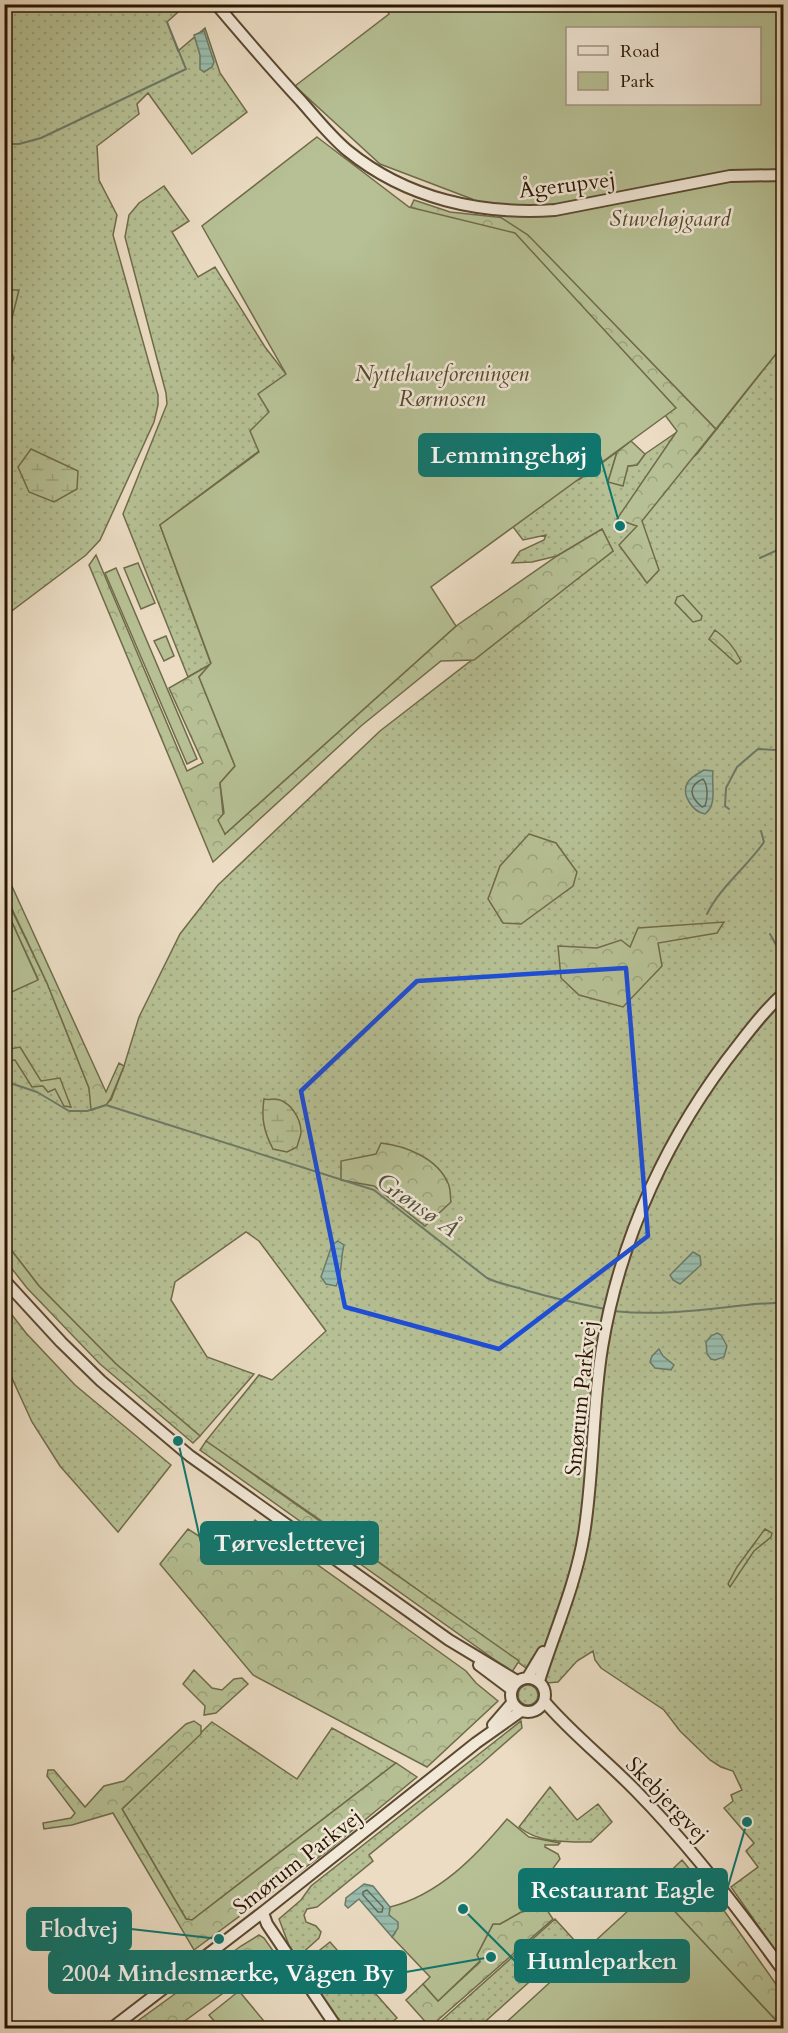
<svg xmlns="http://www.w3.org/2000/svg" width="788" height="2033" font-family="Cardo,serif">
<defs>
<pattern id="grass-dots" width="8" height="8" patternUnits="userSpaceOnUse" patternTransform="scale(1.5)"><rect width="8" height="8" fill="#b6c094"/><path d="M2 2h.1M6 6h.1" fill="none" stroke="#9ca47e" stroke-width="1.8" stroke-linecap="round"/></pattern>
<pattern id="forest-crowns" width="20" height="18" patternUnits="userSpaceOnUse" patternTransform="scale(1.5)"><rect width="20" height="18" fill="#b6c094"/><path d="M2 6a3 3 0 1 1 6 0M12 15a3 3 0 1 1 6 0" fill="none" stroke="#9ca47e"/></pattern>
<pattern id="wetland-marsh" width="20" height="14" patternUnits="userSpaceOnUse" patternTransform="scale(1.5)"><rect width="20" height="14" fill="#b6c094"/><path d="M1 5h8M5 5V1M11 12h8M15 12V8" fill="none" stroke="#9ca47e"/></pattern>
<pattern id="water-rules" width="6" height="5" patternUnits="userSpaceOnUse" patternTransform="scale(1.5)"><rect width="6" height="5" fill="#99bcad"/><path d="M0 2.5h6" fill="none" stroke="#84a193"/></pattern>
</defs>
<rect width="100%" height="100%" fill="#ebdcc3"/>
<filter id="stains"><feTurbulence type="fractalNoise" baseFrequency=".00333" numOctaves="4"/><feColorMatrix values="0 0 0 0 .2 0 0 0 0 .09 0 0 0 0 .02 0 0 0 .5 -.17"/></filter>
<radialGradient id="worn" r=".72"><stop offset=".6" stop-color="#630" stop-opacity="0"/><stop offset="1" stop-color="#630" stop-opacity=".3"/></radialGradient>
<path fill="url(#grass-dots)" stroke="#706b4a" stroke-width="1.5" d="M4,5H186L167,22L178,51L205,28L220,73L247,112L192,154L148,93L137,104L139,114L97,146L99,180L117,215L113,235L158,395V405L154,422L100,540L86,555L5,616Z
M164,186L189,221L172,232L198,277L215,267L265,347L286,374L269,412L259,451L160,525L211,664L188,677L123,514L167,404L166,393L125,237L129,215L139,203Z
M783,345V1961L731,1887L758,1867L746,1851L754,1843L724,1808L733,1801L731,1795L742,1790L733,1771L721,1767L710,1760L680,1731L664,1710L601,1668L595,1660L593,1651L577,1661L558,1682L547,1683L316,1517L206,1441L259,1375L272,1380L326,1331L259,1241L246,1232L175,1282L171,1300L207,1357L254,1374L200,1436L116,1364L39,1286L5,1242V995L38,979L10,918L5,921L4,894L47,983L89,1088L92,1110L111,1100L124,1066L139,1017L180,934L218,885L380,731L613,551L602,529L557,556L532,562L512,563L520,551L544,540L546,535L523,540L513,527L507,512L580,479L617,452L608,482L628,466L637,465L645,454L677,432L618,519L697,454Z
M5,1306L26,1333L75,1385L171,1465L118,1532L60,1466L32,1422L5,1363Z
M518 1695a10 10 0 1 1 20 0a10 10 0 1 1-20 0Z
M521,1721L522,1728L481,1764L369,1855L373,1861L317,1907L307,1909L304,1915L306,1922L316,1926L321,1932L319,1938L298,1957L290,1948L279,1919L301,1900L311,1886Z
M212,1722L297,1779L332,1728L396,1763L192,1920L186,1919L122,1809Z
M550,1787L577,1820L598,1804L612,1822L591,1842C566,1842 538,1843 519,1827Z
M555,1919L575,1941L478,2028H433Z
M330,1942L397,2018L385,2028H343L301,1965Z"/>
<path fill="url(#forest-crowns)" stroke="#706b4a" stroke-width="1.5" d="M414,200L450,212L523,220L529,235L716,429L642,521L659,570L647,583L619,545L637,526L617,519L677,431L589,314L407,215Z
M631,441L645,454L637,465L628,466L623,486L608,482L617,452Z
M602,529L613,551L474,660L441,661L361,726L213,862L89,565L96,555L187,771L203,763L169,688L211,664L199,677L235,766L220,783L225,834L456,626L557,556Z
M683,595L702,616L701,620L693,622L675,603L677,597Z
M715,630C727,639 734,647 741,661L737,664L709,639Z
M529,834L556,843L577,872L573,886L521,924L503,923L488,899L500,866Z
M5,871L106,1092L119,1063L124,1066L110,1100L106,1105L91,1110L89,1088L47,983L5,894Z
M724,922L717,933L658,943L662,966L623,1007L579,995L561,978L558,946L597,948L621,940L630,947L638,928Z
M20,1047L41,1081L60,1078L71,1107L64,1106L55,1089L48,1092L43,1086L32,1087L15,1060L5,1061V1050Z
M381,1143C406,1146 437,1158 448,1183C451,1189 450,1196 451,1202L425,1226L374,1186L341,1180V1161L376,1154Z
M5,1242L39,1286L116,1364L200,1436L193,1443L100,1364L27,1288L5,1260Z
M206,1441L519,1661L512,1672L200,1450Z
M255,1520L466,1671L476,1683L498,1701L427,1767L253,1675L160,1564L188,1529L230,1556Z
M765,1529L772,1533L771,1537L754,1551L730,1587L728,1584L737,1567Z
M194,1670L212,1688L222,1690L234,1679L242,1678L248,1684L216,1713L204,1715L205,1706L183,1684Z
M194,1721L201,1726V1734L122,1809L186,1919L192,1920L396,1763L417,1777L326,1852L194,1950L113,1813L72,1825L44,1829L43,1823L71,1818L75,1813L47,1776L48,1770H54L85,1807L104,1786L124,1781L186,1724Z
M682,1860L725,1912L783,1994V2028L653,1888Z
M545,1907L553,1919L430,2027L406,2000L423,1984L438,2001L480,1962L477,1955L493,1924H500L521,1912Z
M259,1935L264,1938L283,1965L282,1969L263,1983L229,1989L175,2028H128L241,1946Z"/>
<path fill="url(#wetland-marsh)" stroke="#706b4a" stroke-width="1.5" d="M5,290H19L6,342L14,358L5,377Z
M31,449L78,471L77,489L54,502L29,492L18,467Z
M264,1099C268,1100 271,1099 274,1099C289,1099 301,1118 301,1132C301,1136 298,1142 297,1147L287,1152L273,1149C264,1132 261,1118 264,1099Z"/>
<path fill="#b6c094" stroke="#706b4a" stroke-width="1.5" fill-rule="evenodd" d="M384,5H783V345L716,429L528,235L472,199L380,164L295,86L389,14ZM568,28H760V104H568Z
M317,137L409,207L515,233L676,408L431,587L456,626L225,834L218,820L224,813L220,783L235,766L199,677L211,663L160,525L259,452L250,431L269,412L258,394L286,374L202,226Z
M138,563L155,603L141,609L124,568Z
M116,568L197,759L187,764L105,573Z
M166,636L174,656L164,661L154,641Z
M10,918L38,980L5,995V921Z
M507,1819L529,1837L560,1843L558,1845H545V1847L558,1854L560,1859L551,1871L547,1869L538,1880L534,1893L539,1895C543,1888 546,1884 554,1882L559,1887L553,1900L545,1907L521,1912L500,1924H493L477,1955L480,1961L438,2001L423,1984L430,1977L392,1937L395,1933L394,1921L389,1915L390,1907C439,1895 476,1856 507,1819Z
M653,1888L783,2028H500Z
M539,1940L546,1949L556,1941L560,1946L564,1942L568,1947L542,1970L526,1951Z
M239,1991L268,2026L265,2028H245L242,2025L238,2028H220L209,2015Z"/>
<path fill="url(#water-rules)" stroke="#6c7a68" stroke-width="1.5" d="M204,31L214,62L212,67L204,72L200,69V55L194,35Z
M704,770L713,771C711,785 718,804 705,814C693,812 680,794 688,782C691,777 699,773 704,770Z
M338,1241L344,1245C340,1259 343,1273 336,1286L326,1284L321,1277L332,1245Z
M693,1252L700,1256L701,1265L680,1284L673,1280L670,1275Z
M717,1333L721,1335L727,1346L724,1357L715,1360L711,1359L707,1354L706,1342L711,1336Z
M659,1349L663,1356L674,1365L671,1370L655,1368L650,1362L652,1356Z
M364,1884L373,1886L390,1907L389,1915L398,1922V1928L392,1937L359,1899L348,1908L345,1905L346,1898Z"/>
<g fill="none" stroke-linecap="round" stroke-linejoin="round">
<path stroke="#616956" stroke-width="1.5" d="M703,779C708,785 708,798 705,806L702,807C690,797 687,786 703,779Z
M367,1890L383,1907L382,1912H378L363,1895V1892Z"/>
<path stroke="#6c7a68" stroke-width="2" d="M4,144H19L41,138L186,69L167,22
M760,558L784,547
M729,809L725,806L726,788L737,767L758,749L776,750L784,745
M707,914C720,887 747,867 764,842L761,831
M770,934L784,959
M4,1081L37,1092L69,1111H87L106,1105L374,1190L487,1278C499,1284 510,1285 522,1289C550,1298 577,1303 605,1309
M613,1311C660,1316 700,1310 747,1305C759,1303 771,1304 784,1302"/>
<g stroke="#5a4831" stroke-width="14">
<path id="minor" d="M216,4C244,37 272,70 301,101C316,118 331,137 348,151C407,199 481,215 555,210L730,176L784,175
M4,1280L61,1342L101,1381L190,1456L449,1640L517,1681
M479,1665L511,1689
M528,1677L543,1652
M511 1695a17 17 0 1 1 34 0a17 17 0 1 1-34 0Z
M539,1681C554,1633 576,1584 584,1534C594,1472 592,1409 602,1348C620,1237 669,1132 739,1044C753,1026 767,1008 784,993
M544,1701C572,1734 606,1760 636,1791C691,1847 738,1908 784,1972
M493,1725L512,1703
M263,1913L267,1924L337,2028
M112,2028L267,1909L476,1743L521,1711"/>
</g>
<use href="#minor" stroke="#f2e8d8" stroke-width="10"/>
</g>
<path fill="none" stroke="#1d4ed8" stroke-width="4.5" stroke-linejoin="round" d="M626,968L648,1236L499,1349L345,1307L301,1091L417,981Z"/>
<g text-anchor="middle" stroke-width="5" stroke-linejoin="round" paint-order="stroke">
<g font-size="22" fill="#291600" stroke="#f2e8d8">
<text transform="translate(567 184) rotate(-7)" y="8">Ågerupvej</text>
<text transform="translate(580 1398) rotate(-84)" y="8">Smørum Parkvej</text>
<text transform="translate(668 1799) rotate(46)" y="8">Skebjergvej</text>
<text transform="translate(297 1861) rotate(-38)" y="8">Smørum Parkvej</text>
</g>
<g font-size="22" font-style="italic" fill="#53492c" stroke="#f2e8d8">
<text x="670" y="226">Stuvehøjgaard</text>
<text x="442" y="381">Nyttehaveforeningen<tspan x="442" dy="25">Rørmosen</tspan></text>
</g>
<g font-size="24" font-style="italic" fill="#50503d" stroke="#f2e8d8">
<text transform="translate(418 1205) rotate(35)" y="8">Grønsø Å</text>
</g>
</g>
<path fill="none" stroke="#0f766e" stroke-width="2" d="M620 526L600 455M178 1441L201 1543M747 1822L727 1890M219 1939L131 1929M463 1909L515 1961M491 1957L406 1972"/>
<g fill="#0f766e" stroke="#f2e8d8" stroke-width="2">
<circle cx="620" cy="526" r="6"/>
<circle cx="178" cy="1441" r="6"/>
<circle cx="747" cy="1822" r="6"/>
<circle cx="219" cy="1939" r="6"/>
<circle cx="463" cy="1909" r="6"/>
<circle cx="491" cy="1957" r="6"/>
</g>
<g fill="#0f766e" stroke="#0f766e" stroke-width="2">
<rect x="419" y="434" width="181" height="42" rx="6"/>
<rect x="201" y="1522" width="177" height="42" rx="6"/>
<rect x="519" y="1869" width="208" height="42" rx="6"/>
<rect x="27" y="1908" width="104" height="42" rx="6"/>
<rect x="515" y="1940" width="174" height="42" rx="6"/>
<rect x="49" y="1951" width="357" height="42" rx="6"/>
</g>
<g font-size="24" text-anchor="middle" font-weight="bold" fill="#fff">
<text x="509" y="463">Lemmingehøj</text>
<text x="290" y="1551">Tørveslettevej</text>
<text x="623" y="1898">Restaurant Eagle</text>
<text x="79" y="1937">Flodvej</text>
<text x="602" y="1969">Humleparken</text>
<text x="228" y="1981">2004 Mindesmærke, Vågen By</text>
</g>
<rect width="788" height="2033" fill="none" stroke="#ebdcc3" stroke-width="24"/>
<rect x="6" y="6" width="776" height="2021" fill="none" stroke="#291600" stroke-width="3"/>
<rect x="12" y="12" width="764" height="2009" fill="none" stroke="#291600" stroke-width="1.5"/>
<rect x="566" y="27" width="195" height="78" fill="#f2e8d8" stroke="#a29482" stroke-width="1.5"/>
<rect x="578" y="46" width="30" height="9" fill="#f2e8d8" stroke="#a29482" stroke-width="1.5"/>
<text x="620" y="57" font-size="18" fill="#291600">Road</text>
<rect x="578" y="72" width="30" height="18" fill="#b6c094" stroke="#a29482" stroke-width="1.5"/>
<text x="620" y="87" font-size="18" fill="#291600">Park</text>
<rect width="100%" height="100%" filter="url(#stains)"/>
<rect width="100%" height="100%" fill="url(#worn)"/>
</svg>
